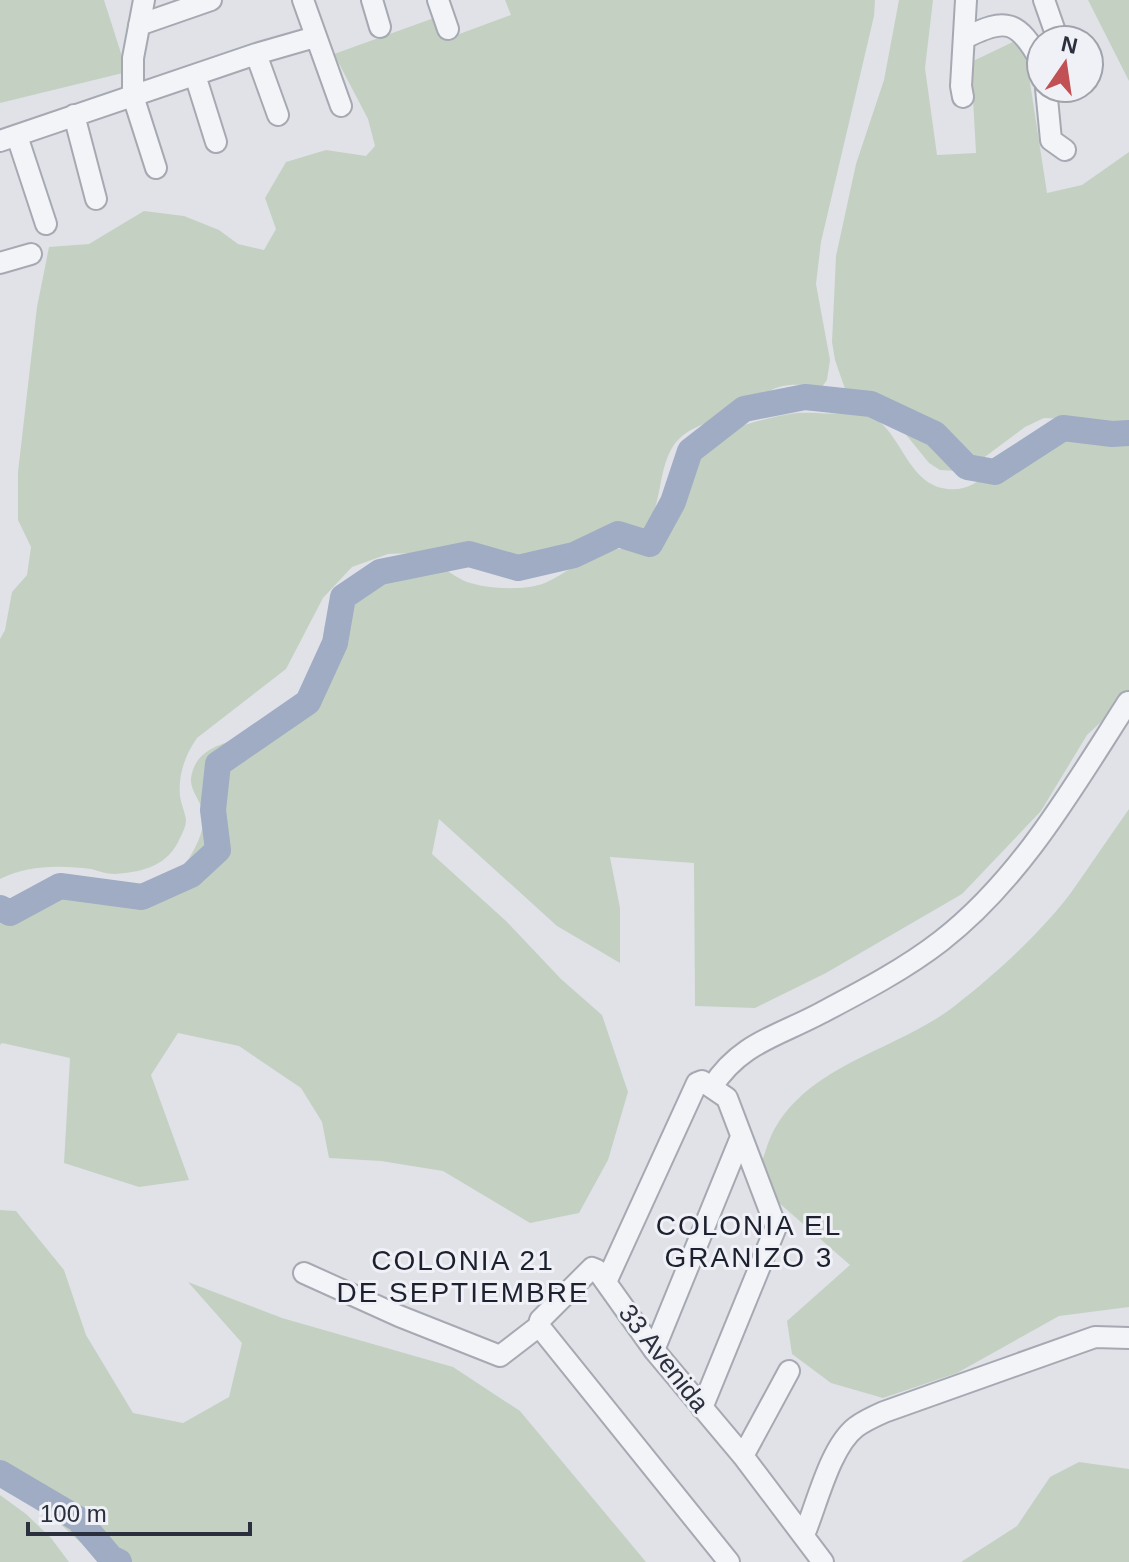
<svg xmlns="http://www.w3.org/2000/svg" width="1129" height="1562" font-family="Arial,sans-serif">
<rect width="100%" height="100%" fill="#e0e2e8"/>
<path fill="#c4d1c2" d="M0,0H104L127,72L0,103Z
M505,0H875L874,16L821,242L816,284L830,360L827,380L822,387C809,385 792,383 779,387C765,391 754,403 742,410C718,422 687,423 672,448C657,473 663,506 644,530L613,529L593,532L533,569L520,574L491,570L434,552L388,554L352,567L323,598L286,669L197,738C185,755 178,775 180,796C181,804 185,812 186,820C186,826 183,832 180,838C168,866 143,872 115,874C106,874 99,871 91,869C60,865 27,865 0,879V639L5,630L12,592L27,575L31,547L18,520V472L37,307L49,247L89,244L144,211L184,216L219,230L238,244L264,250L276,229L265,198L286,162L326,150L366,156L375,146L368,119L334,54L434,18L443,40L511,15Z
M899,0H933L925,68L937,155L976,153L971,62L1023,37L1047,193L1082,185L1129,152V422L1044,418L1025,427L974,465L956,471L940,470L929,463L899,426L845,389L835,360L832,342L836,256L856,164L884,80Z
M1088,0H1129V81Z
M852,411C900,413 900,478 942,488C982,497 999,455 1025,441C1055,426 1097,436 1129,438V696L1087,735L1041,811L962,894L826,973L755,1008L695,1006L694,863L610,857L620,908V963L557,926L439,819L432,854L506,921L561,979L602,1015L628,1092L608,1160L579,1213L530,1223L443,1171L381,1161L329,1158L322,1122L301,1088L239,1046L178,1033L151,1075L189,1180L139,1187L64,1163L70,1058L2,1043L0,1045V906C17,901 34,892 52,893C85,893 120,916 153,897C174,885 209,838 203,812C201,801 190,791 191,778C198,728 273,746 295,717C310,698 318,674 322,651C324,639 323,627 328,615C331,610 336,607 340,602C345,596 348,588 354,583C374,569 411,558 435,565C446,568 456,578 467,582C487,589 525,591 545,583C567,573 585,556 609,550C620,547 641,552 650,545C658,540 660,527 663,519C675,486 683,451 717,435C732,427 781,414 798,413C817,412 834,416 852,411Z
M1129,809V1307L1059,1316L957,1373L883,1398L831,1383L792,1354L787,1321L850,1265L755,1182C761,1167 765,1150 771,1136C806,1063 899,1051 957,1004C996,974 1040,933 1070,894C1090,866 1109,837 1129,809Z
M0,1210L16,1211L64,1270L86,1335L133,1413L183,1423L229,1397L242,1343L188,1282L282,1318L453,1367L520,1411L646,1562H102L24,1491L0,1475Z
M1079,1462L1129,1469V1562H961L1017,1526L1050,1477Z
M0,1495L26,1514L51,1538L69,1562H0Z"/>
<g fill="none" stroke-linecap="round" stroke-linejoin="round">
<path stroke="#9facc4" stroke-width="26" d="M0,908L10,913L60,886L142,897L191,875L218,850L213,810L218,764L308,702L335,643L343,597L380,572L469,554L518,568L574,555L618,534L650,544L673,502L690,451L744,409L805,397L871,404L935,434L967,467L995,472L1063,428L1112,434L1129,433
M0,1473L78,1519L111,1558L119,1562"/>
<g stroke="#a6a9b2" stroke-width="24">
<path id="minor" d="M144,0L133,58V96L156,168
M303,0L341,106
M372,0L380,27
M438,0L448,29
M1044,0L1058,40
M139,25L211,0
M965,38C1006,17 1018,20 1041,62
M256,54L278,115
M195,75L216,142
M1046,88L1051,140L1065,150
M963,97L961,86L966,0
M74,115L96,199
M17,136L46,224
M0,141L256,54L315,37
M0,263L31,254
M712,1087C740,1043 778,1036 821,1013C861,992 905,969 941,941C1021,879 1074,786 1128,702
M304,1273L399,1316L500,1356L539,1326
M606,1282L697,1083L702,1081L727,1098L776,1227L702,1408
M654,1350L741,1137
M743,1456L789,1371
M804,1535C817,1504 830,1447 856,1427C864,1421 875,1416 884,1412L1095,1337L1129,1338
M729,1562L539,1326L540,1320L592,1268L597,1270L654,1350L743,1456L823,1562"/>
</g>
<use href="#minor" stroke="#f3f4f7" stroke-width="20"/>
</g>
<g text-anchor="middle" stroke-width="6" stroke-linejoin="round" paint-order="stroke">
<g font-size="26" fill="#2b2f3e" stroke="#f0f1f6">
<text transform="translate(664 1358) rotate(52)" y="9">33 Avenida</text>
</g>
<g font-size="28" letter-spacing="2" fill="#1d212f" stroke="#f0f1f6">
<text x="749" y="1235">COLONIA EL<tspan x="749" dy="32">GRANIZO 3</tspan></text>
<text x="463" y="1270">COLONIA 21<tspan x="463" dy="32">DE SEPTIEMBRE</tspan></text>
</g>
</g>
<g transform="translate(1065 64) rotate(13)"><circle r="38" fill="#f0f1f6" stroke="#a1a3ac" stroke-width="2"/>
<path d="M0-6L14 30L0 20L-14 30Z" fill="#c15154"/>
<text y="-12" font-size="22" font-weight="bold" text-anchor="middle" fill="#2b2f3e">N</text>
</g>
<path d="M28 1522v12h222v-12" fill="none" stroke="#2b2f3e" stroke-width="4"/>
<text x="40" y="1522" font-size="24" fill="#2b2f3e" stroke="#f0f1f6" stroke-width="6" paint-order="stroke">100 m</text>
</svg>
